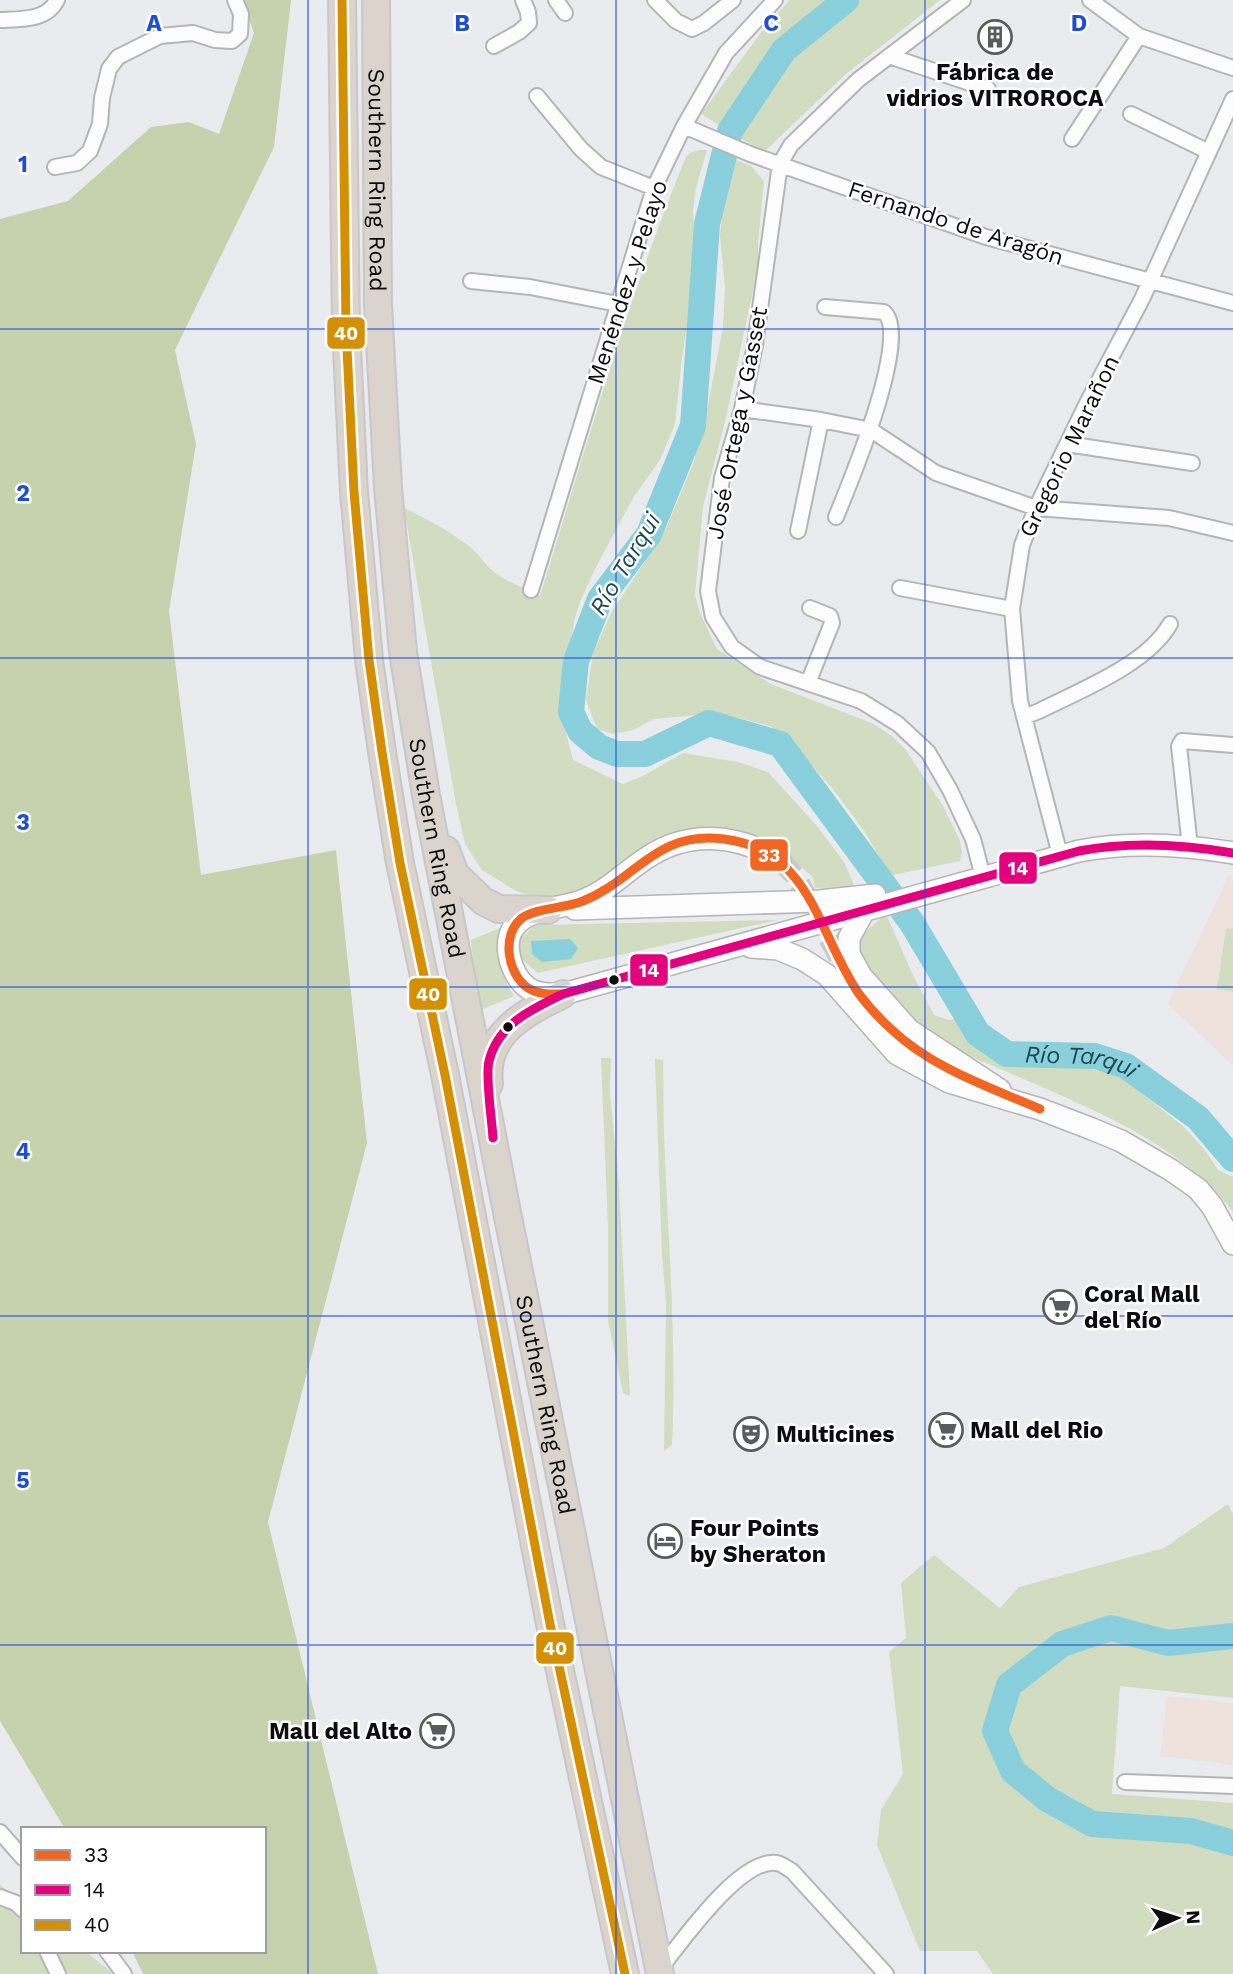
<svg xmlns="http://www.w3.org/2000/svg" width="1233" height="1974" font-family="'Work Sans',sans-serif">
<rect width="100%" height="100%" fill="#eaebee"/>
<path fill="#eee2dd" d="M1229,875L1233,876V1065L1168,1004Z
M1167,1696L1233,1703V1765L1160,1756Z"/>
<path fill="#d2dcc1" d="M790,0H940L846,74L766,150L755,147L701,114L768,23Z
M699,150H707L696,188L693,211L697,254L681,366L675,424L660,460L633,498L595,569L580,602L574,621L561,713L573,760L623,784L645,775L683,753L738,762L768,772L817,826L844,862L855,887L815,888L812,876L772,843L717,829L598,888L543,900L516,891L482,870L465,844L456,804L404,508C427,519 450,531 470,547C480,555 486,567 497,574C511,584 526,588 540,596C586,449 627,300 686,157L690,153Z
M736,160L751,166L764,181L758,243V267L725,422L703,506L695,596L700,613L717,649L749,670L771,684L874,724L892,736L905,749L943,806L960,841L962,853L960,861L893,875L884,865L865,832L832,788L786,736L770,726L719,713L654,719L633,730L613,734L597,729L586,700L593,653L611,613L665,531L693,464L703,430L723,327L725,287L720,237L723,202L726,181Z
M886,914L912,973L934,1015L949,1020L978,1016L1024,1062L1076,1066L1119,1075L1184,1127L1204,1149L1218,1170L1233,1177V1212C1181,1142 1082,1105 1005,1071C977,1059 944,1047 920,1028C901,1014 874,979 863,958C860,952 860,944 859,937Z
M778,920L538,973L520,958L518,941L535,925Z
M505,926C500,956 497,969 514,996L478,1011L471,940Z
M1226,928L1233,929V992L1217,989Z
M601,1058H611L610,1093L619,1186L630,1396L623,1393L608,1320V1227Z
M655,1059L663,1060C664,1085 663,1110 664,1135C668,1239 677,1342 672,1445L664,1451L666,1302L662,1255Z
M1228,1504L1233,1514V1698L1120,1686L1112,1794L1233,1803V1974H993L977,1951H920L877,1845L881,1810L903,1774L889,1652L906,1638L901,1583L934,1555L1000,1608L1019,1587L1164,1548Z
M0,1885L23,1903V1951H85L114,1974H0Z"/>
<path fill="#c5d2ad" d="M242,0H291L274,147L175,350L196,444L169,611L201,875L336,850L367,1143L268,1522L378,1974H143L132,1951H264V1829H65L0,1721V219L68,201L151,127L189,122L219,134L254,33Z"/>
<path fill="#89d0dc" d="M570,939L578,948L571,959L542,962L532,954L531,941Z"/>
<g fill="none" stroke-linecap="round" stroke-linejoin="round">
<g stroke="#89d0dc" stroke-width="26">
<path id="s1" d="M846,0L784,50L730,131L707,224L693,426L649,534L600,599L576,661L571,712L580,731L599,747L617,754H645L709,723L780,744L912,923L978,1034L1007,1054L1095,1056L1126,1066L1198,1118L1233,1159"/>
<path d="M1233,1636L1168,1643L1111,1628L1062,1644L1009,1685L995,1731L1013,1771L1047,1799L1092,1824L1191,1831L1233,1843"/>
</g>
<path stroke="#c9cacd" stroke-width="21" stroke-dasharray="21 10" stroke-linecap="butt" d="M780,860L797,878L859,995"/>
<g stroke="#b4b5b7" stroke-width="18">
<path id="street" d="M556,0L565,13
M655,0L676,21L692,29L704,23L733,0
M963,0L858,80L791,145L780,164L755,345L742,409L722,478L708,591L713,617L732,647L760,667L861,701L898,724L928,752L950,790L973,839L983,877
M1090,0L1139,36L1233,68
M0,20C21,19 47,21 57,0
M494,46L519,32L529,23L528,12L523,0
M889,56L988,89
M537,96L581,149L601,167L654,188
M1131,114L1209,152
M684,126L750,154L986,237L1233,303
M1072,139L1139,36
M55,167L77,163L90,151L100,124L102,98L109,69L118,57L160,36L193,33L215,40L232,41L240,34L241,14L235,0
M471,281L530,287L618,304
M825,307L884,312C912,336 849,485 836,517
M742,409L821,420L871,430L936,473L1036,508L1169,518L1233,533
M1067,444L1192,463
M798,531L821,420
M900,588L1012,609
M531,590L654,188L684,126L726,53L775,0
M808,683L832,623L830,616L810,608
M1024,717L1039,711C1079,691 1148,664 1170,624
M1190,847L1179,746L1182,741L1233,745
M1060,855L1020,701L1012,609L1022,545L1036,508L1087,403L1142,299L1233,99
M1125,1782L1233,1786
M0,1832L23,1858
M0,1897L16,1903L23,1910
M47,1951L58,1974
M107,1951L124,1974
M659,1970C681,1943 740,1857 777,1863C782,1864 788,1869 792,1871L886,1974"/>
</g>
<g stroke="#b4b5b7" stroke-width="24">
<path id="secondary" d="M780,860C737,834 688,829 645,859C624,873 607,891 584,900C563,909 530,907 515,926C501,942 511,976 528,988C539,995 551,994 563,994L1079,851C1131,841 1181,844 1233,853
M575,909L819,901L875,895
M865,909L849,938V954L861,976L909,1030L1000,1090
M751,947L778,949L802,959L827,975L897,1054L949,1082L1040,1109L1092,1129L1121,1141L1171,1170L1198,1189L1212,1206L1233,1244"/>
</g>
<g stroke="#c7c7c9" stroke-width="30">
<g id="highway">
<path d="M342,0L346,328L354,492L369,660L382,752L400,863L445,1075L550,1624L625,1974"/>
<path id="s2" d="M376,0L378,304L388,488L403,652L426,795L505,1202L660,1974"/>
<path d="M446,850L455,874L483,901L499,909L548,910"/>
<path d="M489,1084C483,1033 525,1013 563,994"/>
</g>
</g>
<use href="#street" stroke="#fcfcfc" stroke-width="14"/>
<use href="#secondary" stroke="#fcfcfc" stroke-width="21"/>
<use href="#highway" stroke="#dbd4cc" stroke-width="26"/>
<g stroke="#fff" stroke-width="14">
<path id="bus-1" d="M563,994C551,994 539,995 528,988C507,974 501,934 522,918C536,908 566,908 583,901C636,880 656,830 724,839C812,850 817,933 859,994C868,1006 880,1019 891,1029C932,1068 989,1087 1040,1109"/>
</g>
<g stroke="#fff" stroke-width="14">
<path id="bus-2" d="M493,1138C492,1120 485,1076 489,1061C498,1024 532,1009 563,994L1079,851C1131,841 1181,844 1233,853"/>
</g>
<g stroke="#fff" stroke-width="14">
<path id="bus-3" d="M342,0L346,328L354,492L369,660L382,752L400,863L445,1075L550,1624L625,1974"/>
</g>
<use href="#bus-1" stroke="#f26522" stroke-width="9"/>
<use href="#bus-2" stroke="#e5007d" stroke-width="9"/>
<use href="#bus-3" stroke="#d48f02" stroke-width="9"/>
</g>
<path fill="none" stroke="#1d4ed8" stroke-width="2" stroke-opacity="0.55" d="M308,0V1974M616,0V1974M925,0V1974M0,329H1233M0,658H1233M0,987H1233M0,1316H1233M0,1645H1233"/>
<defs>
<g id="building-ring" transform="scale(1.75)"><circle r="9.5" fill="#fff" stroke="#5a5b5d" stroke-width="1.5"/><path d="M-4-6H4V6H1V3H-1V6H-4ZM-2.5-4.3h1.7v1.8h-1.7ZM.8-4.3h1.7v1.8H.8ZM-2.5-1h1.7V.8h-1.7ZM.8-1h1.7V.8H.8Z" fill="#5a5b5d"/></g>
<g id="supermarket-ring" transform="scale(1.75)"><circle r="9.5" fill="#fff" stroke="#5a5b5d" stroke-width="1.5"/><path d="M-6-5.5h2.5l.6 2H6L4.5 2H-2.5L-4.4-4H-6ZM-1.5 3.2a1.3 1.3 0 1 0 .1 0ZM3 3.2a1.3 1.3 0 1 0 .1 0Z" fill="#5a5b5d"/></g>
<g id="theatre-ring" transform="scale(1.75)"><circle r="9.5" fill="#fff" stroke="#5a5b5d" stroke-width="1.5"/><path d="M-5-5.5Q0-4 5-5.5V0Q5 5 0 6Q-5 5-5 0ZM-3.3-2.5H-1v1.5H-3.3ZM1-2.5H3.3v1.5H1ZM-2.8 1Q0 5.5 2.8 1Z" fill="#5a5b5d"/></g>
<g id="hotel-ring" transform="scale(1.75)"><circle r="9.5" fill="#fff" stroke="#5a5b5d" stroke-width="1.5"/><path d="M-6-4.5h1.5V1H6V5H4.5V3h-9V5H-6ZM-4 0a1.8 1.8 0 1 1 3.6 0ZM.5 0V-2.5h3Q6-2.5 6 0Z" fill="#5a5b5d"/></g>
</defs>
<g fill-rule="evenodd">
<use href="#building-ring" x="995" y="37"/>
<use href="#supermarket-ring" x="1060" y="1307"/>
<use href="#supermarket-ring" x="946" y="1430"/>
<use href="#theatre-ring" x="751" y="1434"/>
<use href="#hotel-ring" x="665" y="1541"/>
<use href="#supermarket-ring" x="437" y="1731"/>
</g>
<g fill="#0d0d0f" stroke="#fff" stroke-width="2.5">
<circle cx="614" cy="980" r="6"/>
<circle cx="508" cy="1027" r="6"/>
</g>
<g text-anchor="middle" stroke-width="5" stroke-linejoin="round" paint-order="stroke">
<g font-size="23" font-weight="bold" fill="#0d0d0f" stroke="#fff" text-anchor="start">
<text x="995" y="80" text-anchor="middle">Fábrica de<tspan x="995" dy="26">vidrios VITROROCA</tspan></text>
<text x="1084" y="1302">Coral Mall<tspan x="1084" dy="26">del Río</tspan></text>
<text x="970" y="1438">Mall del Rio</text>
<text x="776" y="1442">Multicines</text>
<text x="690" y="1536">Four Points<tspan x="690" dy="26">by Sheraton</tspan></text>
<text x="412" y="1739" text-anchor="end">Mall del Alto</text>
</g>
<g font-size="23" fill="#0d0d0f" stroke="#fff">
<text dy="8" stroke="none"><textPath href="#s2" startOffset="180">Southern Ring Road</textPath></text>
<text transform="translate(956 223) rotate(18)" y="8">Fernando de Aragón</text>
<text transform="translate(627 282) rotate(-72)" y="8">Menéndez y Pelayo</text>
<text transform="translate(737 423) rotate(-79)" y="8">José Ortega y Gasset</text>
<text transform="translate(1069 446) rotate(-64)" y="8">Gregorio Marañon</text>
<text dy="8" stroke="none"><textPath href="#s2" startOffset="852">Southern Ring Road</textPath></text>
<text dy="8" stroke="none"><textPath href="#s2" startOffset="1419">Southern Ring Road</textPath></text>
</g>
<g font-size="24" font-style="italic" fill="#1c4951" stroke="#fff">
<text transform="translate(625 564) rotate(-59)" y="8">Río Tarqui</text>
<text dy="8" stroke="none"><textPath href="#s1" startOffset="1491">Río Tarqui</textPath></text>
</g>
</g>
<g font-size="23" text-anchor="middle" font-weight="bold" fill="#1d4ed8" stroke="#fff" stroke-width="5" stroke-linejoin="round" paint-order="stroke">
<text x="154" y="31">A</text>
<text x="462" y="31">B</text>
<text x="771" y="31">C</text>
<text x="1079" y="31">D</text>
<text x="23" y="172">1</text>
<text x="23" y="501">2</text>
<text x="23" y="830">3</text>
<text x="23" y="1159">4</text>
<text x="23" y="1488">5</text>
</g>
<g stroke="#fff" stroke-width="2.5">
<rect x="326" y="316" width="40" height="34" rx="7" fill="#d48f02"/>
<rect x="749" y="838" width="40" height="34" rx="7" fill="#f26522"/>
<rect x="998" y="851" width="40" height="34" rx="7" fill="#e5007d"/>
<rect x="629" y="953" width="40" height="34" rx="7" fill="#e5007d"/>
<rect x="408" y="977" width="40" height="34" rx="7" fill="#d48f02"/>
<rect x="535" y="1631" width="40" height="34" rx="7" fill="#d48f02"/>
</g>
<g font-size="19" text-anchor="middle" font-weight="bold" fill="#fff">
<text x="346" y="340">40</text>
<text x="769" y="862">33</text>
<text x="1018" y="875">14</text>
<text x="649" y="977">14</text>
<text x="428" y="1001">40</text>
<text x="555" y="1655">40</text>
</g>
<rect x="21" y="1827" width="245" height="126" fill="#ffffff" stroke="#9e9e9f" stroke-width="2"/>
<rect x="35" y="1850" width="35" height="10" fill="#f26522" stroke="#9e9e9f" stroke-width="2"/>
<text x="84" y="1862" font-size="21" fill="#0d0d0f">33</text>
<rect x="35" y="1885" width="35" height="10" fill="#e5007d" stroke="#9e9e9f" stroke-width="2"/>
<text x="84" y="1897" font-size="21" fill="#0d0d0f">14</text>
<rect x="35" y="1920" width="35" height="10" fill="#d48f02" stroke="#9e9e9f" stroke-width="2"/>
<text x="84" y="1932" font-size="21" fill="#0d0d0f">40</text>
<g transform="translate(1177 1918) rotate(87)" stroke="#ffffff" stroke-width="5" paint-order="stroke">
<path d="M0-5L12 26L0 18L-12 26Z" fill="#0d0d0f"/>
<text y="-10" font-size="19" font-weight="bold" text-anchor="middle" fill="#0d0d0f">N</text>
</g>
</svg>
